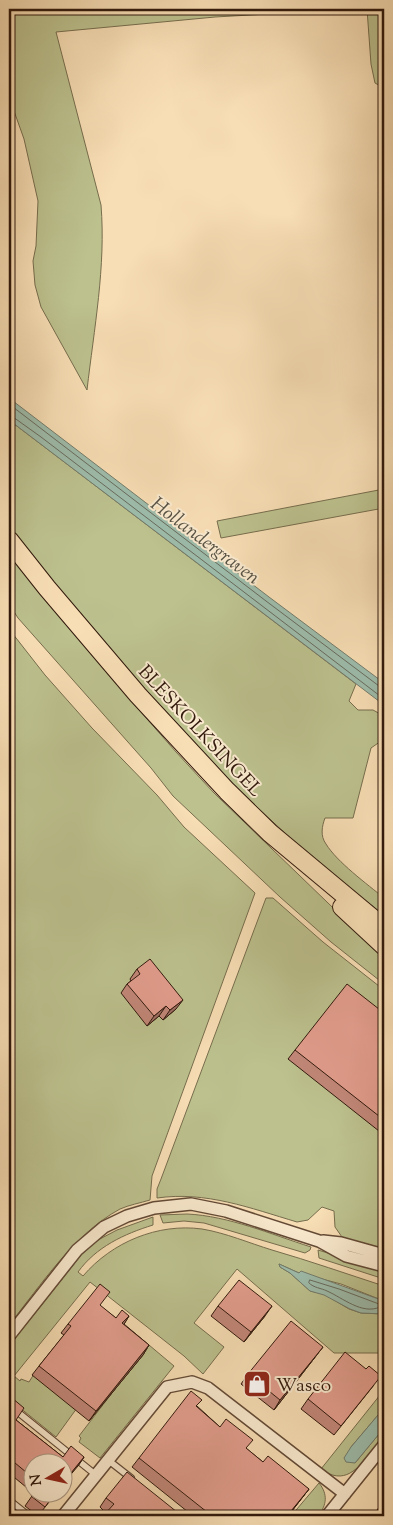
<svg xmlns="http://www.w3.org/2000/svg" width="393" height="1525" font-family="'Sorts Mill Goudy',serif">
<rect width="100%" height="100%" fill="#f8deb5"/>
<filter id="stains"><feTurbulence type="fractalNoise" baseFrequency=".004" numOctaves="4"/><feColorMatrix values="0 0 0 0 .2 0 0 0 0 .09 0 0 0 0 .02 0 0 0 .5 -.17"/></filter>
<radialGradient id="worn" r=".72"><stop offset=".6" stop-color="#630" stop-opacity="0"/><stop offset="1" stop-color="#630" stop-opacity=".3"/></radialGradient>
<path fill="#bcc18e" stroke="#766d4d" d="M9,9H320L321,11L215,17L56,32L101,205C106,266 94,329 87,390L41,307L35,285L33,261L36,246L38,201L24,139L9,97Z
M325,9H384V88L375,83L371,64L367,9L325,11Z
M9,420L356,684L349,701L358,710H373L384,716V739L371,748L353,818H325C322,826 320,836 326,844C337,862 367,884 384,898V915L318,864L215,768L184,736L36,564L9,528Z
M384,489V508L221,538L217,521Z
M9,555L133,703L176,752L214,793L384,957V984L331,942L280,897L173,796L151,768L18,618L9,604Z
M9,629L45,675L92,728L157,795L184,827L255,893L152,1176L150,1200C140,1203 129,1205 120,1209C74,1234 41,1285 9,1325Z
M266,898H273L323,942L384,990V1251L342,1237L335,1227L334,1211L322,1207L308,1220L297,1222C250,1208 206,1191 157,1198V1189L161,1179Z
M187,1214C229,1216 270,1234 311,1247L310,1250L305,1253L204,1223L184,1221L163,1223L160,1215Z
M153,1217V1225C124,1234 96,1247 78,1272L83,1276C112,1242 158,1223 202,1229C226,1233 249,1243 272,1250C310,1261 347,1274 384,1286V1301L341,1284L299,1273L279,1264L280,1267L290,1273L310,1291L324,1294L349,1309L361,1313L384,1314V1353H334L237,1269L194,1323L224,1347L203,1374L184,1356L90,1282L14,1376L20,1381L21,1379L29,1382L34,1374L77,1408L56,1437L9,1399V1346L82,1254L98,1240L117,1230Z
M318,1250L384,1270V1279L319,1258Z
M149,1345L174,1366L100,1458L79,1442L81,1438L79,1436Z
M384,1390V1408L351,1447L355,1463L384,1428C384,1438 378,1443 372,1451C358,1469 344,1486 321,1469Z
M319,1483C328,1494 327,1505 318,1516H291Z"/>
<path fill="#9dbcab" stroke="#727b6b" d="M9,398L269,597L384,683V705L9,420Z
M279,1264L299,1273L301,1271L384,1301V1314L361,1313L350,1309L324,1295L310,1291L290,1273L280,1267Z
M384,1408V1428L355,1463L346,1462L344,1458L351,1447Z"/>
<g fill="none" stroke-linecap="round" stroke-linejoin="round">
<path stroke="#676a5c" stroke-width="1" d="M9,404L266,601L379,686L384,687
M9,416L13,417L41,437L384,699
M310,1280L339,1289L379,1304L380,1307C362,1315 343,1298 327,1291C321,1288 314,1288 309,1283Z"/>
<g stroke="#634a36" stroke-width="8">
<path id="service" d="M9,1405L96,1475
M108,1460L131,1478
M9,1500L29,1516"/>
</g>
<g stroke="#634a36" stroke-width="14">
<path id="minor" d="M323,1241L341,1243L384,1255
M9,1336L77,1250L104,1227L127,1216L154,1208L191,1204L226,1211L319,1241L346,1256L384,1266
M63,1516L167,1387L192,1382L208,1388L345,1494
M327,1516L384,1445"/>
</g>
<g stroke="#31190c" stroke-width="20">
<path id="primary" d="M9,540L47,588L138,695L227,791L270,833L384,928
M342,907L384,946"/>
</g>
<use href="#service" stroke="#faeacf" stroke-width="5.5"/>
<use href="#minor" stroke="#faeacf" stroke-width="11"/>
<use href="#primary" stroke="#f8deb5" stroke-width="18"/>
</g>
<path fill="#c28779" stroke="#31190c" d="M137,969L176,1009L163,1020L159,1016L147,1026L121,993L127,984L131,981L130,979Z
M384,1013V1135L288,1059L295,1050Z
M100,1306L116,1318L129,1316L124,1324L149,1345L143,1355L89,1421L32,1375L39,1366L64,1335L61,1333L68,1324Z
M218,1306L265,1316L244,1342L211,1316Z
M316,1356L274,1410L241,1384L248,1374Z
M374,1385L334,1435L301,1409L308,1399Z
M9,1401L16,1420L63,1457H84L78,1466L32,1462V1492L9,1473Z
M197,1406L220,1427L263,1462L309,1489L288,1516H193L132,1467L139,1458Z
M33,1492H57L38,1516L25,1506L34,1493Z
M106,1498L182,1516L106,1513L100,1507Z
M377,1510L384,1516H373Z"/>
<path fill="#9e6e63" stroke="#31190c" d="M183,1000L176,1009L163,1020L170,1010Z
M166,1006L159,1016L147,1026L154,1016Z
M272,1306L265,1316L244,1342L251,1332Z
M129,1316L123,1326L122,1323Z
M149,1345L143,1355L89,1421L96,1411Z
M323,1347L274,1410L280,1400Z
M84,1457L78,1466L62,1485V1484Z
M309,1489L288,1516H287Z"/>
<path fill="#e29d8d" stroke="#31190c" d="M150,959L183,1000L170,1010L166,1006L154,1016L127,984L140,974L137,969Z
M347,984L384,1013V1120L295,1050Z
M239,1280L272,1306L251,1332L218,1306Z
M100,1284L110,1292L100,1305L116,1318L122,1310L129,1316L122,1323L149,1345L96,1411L39,1366L71,1326L68,1324Z
M291,1321L323,1347L280,1400L248,1374Z
M345,1352L366,1369L369,1366L381,1376L341,1426L308,1399Z
M191,1391L202,1400L196,1406L220,1427L226,1419L253,1440L246,1448L263,1462L268,1456L309,1489L287,1516H212L139,1458Z
M12,1398L24,1408L16,1420L63,1457L71,1446L84,1457L62,1484V1462H32V1477L9,1458V1401Z
M127,1472L182,1516H103L114,1504L106,1498Z
M34,1492H56L45,1507L31,1496Z
M384,1501V1516L377,1510Z
M9,1506L21,1516H9Z"/>
<defs>
<g id="shop-square" transform="scale(1.4375)"><rect x="-9" y="-9" width="18" height="18" rx="4" fill="#8f2418" stroke="#faeacf"/><path d="M-5-2.5h2.3a2.7 3.5 0 0 1 5.4 0H5L5.5 6h-11ZM-1.5-2.5h3a1.5 2.3 0 0 0-3 0Z" fill="#fff"/></g>
</defs>
<g fill-rule="evenodd">
<use href="#shop-square" x="257" y="1384"/>
</g>
<g text-anchor="middle" stroke-width="4" stroke-linejoin="round" paint-order="stroke">
<g font-size="19" fill="#31190c" stroke="#faeacf">
<text transform="translate(201 730) rotate(47)" y="7">BLESKOLKSINGEL</text>
</g>
<g font-size="19" fill="#31190c" stroke="#faeacf" text-anchor="start">
<text x="276" y="1391">Wasco</text>
</g>
<g font-size="20" font-style="italic" fill="#575244" stroke="#faeacf">
<text transform="translate(206 540) rotate(37)" y="7">Hollandergraven</text>
</g>
</g>
<rect width="393" height="1525" fill="none" stroke="#f8deb5" stroke-width="30"/>
<rect x="10" y="10" width="373" height="1505" fill="none" stroke="#31190c" stroke-width="2.5"/>
<rect x="15" y="15" width="363" height="1495" fill="none" stroke="#31190c"/>
<g transform="translate(48 1478) rotate(261)"><circle r="24" fill="#faeacf" stroke="#aa9681"/>
<path d="M0-4L9 19L0 12L-9 19Z" fill="#8f2418"/>
<text y="-8" font-size="14" font-weight="bold" text-anchor="middle" fill="#31190c">N</text>
</g>
<rect width="100%" height="100%" filter="url(#stains)"/>
<rect width="100%" height="100%" fill="url(#worn)"/>
</svg>
